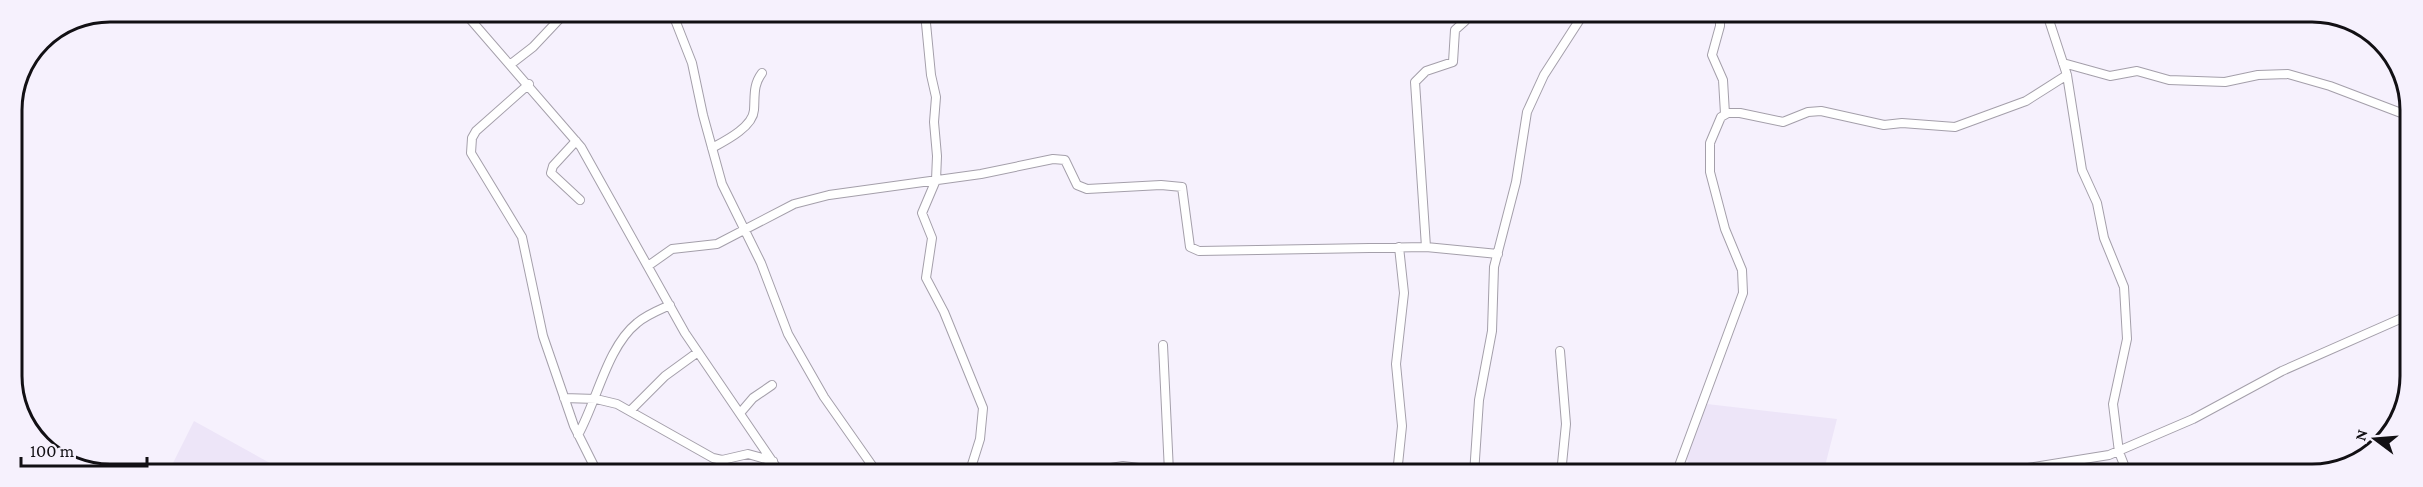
<svg xmlns="http://www.w3.org/2000/svg" width="2423" height="487" font-family="'Crimson Pro',serif">
<rect width="100%" height="100%" fill="#f6f1fd"/>
<path fill="#ede5f8" d="M1707,404L1837,419L1823,474H1694L1684,454Z
M194,421L279,468L276,473H168Z"/>
<g fill="none" stroke-linecap="round" stroke-linejoin="round">
<g stroke="#a49faa" stroke-width="10">
<path id="minor" d="M464,12L581,147L685,333L781,474
M672,12L692,63L703,115L722,184L761,263L788,334L824,397L878,474
M925,13L931,75L936,97L934,122L937,156L936,180L922,213L932,238L926,278L944,312L983,408L980,439L969,474
M1720,13V26L1712,55L1723,80L1725,114
M2047,14L2067,75L2082,170L2097,203L2104,238L2124,287L2127,339L2113,404L2119,452L2128,475
M2063,63L2110,76L2137,71L2169,80L2225,82L2258,75L2288,74L2330,86L2409,116
M511,64L533,47L566,12
M529,84L476,131L472,138L471,153L522,237L543,336L574,426L598,474
M576,141L553,166L551,173L580,200
M712,148C725,141 753,127 754,110C755,95 753,85 762,73
M1426,247L1415,82L1426,71L1453,62L1455,30L1465,21L1469,13
M648,266L672,249L717,244L794,204L829,195L981,174L1053,159L1065,160L1077,185L1087,189L1161,185L1182,187L1190,247L1199,251L1426,247L1498,254
M1163,345L1169,472
M1560,351L1566,424L1561,474
M564,398L596,399L617,404L713,458L722,460L748,454L773,461
M631,410L665,376L698,352
M741,412L753,398L772,385
M578,435C597,401 607,347 637,323C646,315 659,310 670,305
M1075,474L1123,466L1185,474
M1397,474L1402,426L1396,364L1404,293L1399,247
M1474,474L1479,400L1492,331L1494,267L1516,182L1527,112L1544,75L1584,13
M1676,474L1743,293L1742,270L1725,229L1710,172V143L1721,117L1728,113H1740L1783,122L1808,112L1821,111L1884,125L1902,123L1955,127L2026,101L2067,75
M1932,475L2015,470L2109,455L2193,419L2282,371L2409,315"/>
</g>
<use href="#minor" stroke="#fff" stroke-width="8"/>
</g>
<path d="M0 0H2423V487H0ZM110 22H2312A88 88 0 0 1 2400 110V376A88 88 0 0 1 2312 464H110A88 88 0 0 1 22 376V110A88 88 0 0 1 110 22Z" fill="#f6f1fd" fill-rule="evenodd"/>
<path fill="none" stroke="#121014" stroke-width="3" d="M110 22H2312A88 88 0 0 1 2400 110V376A88 88 0 0 1 2312 464H110A88 88 0 0 1 22 376V110A88 88 0 0 1 110 22Z"/>
<g transform="translate(2375 439) rotate(286)" stroke="#f6f1fd" stroke-width="4.5" paint-order="stroke">
<path d="M0-4.5L10 22L0 15L-10 22Z" fill="#121014"/>
<text y="-9" font-size="16" font-weight="bold" text-anchor="middle" fill="#121014">N</text>
</g>
<path d="M21 457v9h126v-9" fill="none" stroke="#121014" stroke-width="3"/>
<text x="30" y="457" font-size="18" fill="#121014" stroke="#f6f1fd" stroke-width="4.5" paint-order="stroke">100 m</text>
</svg>
